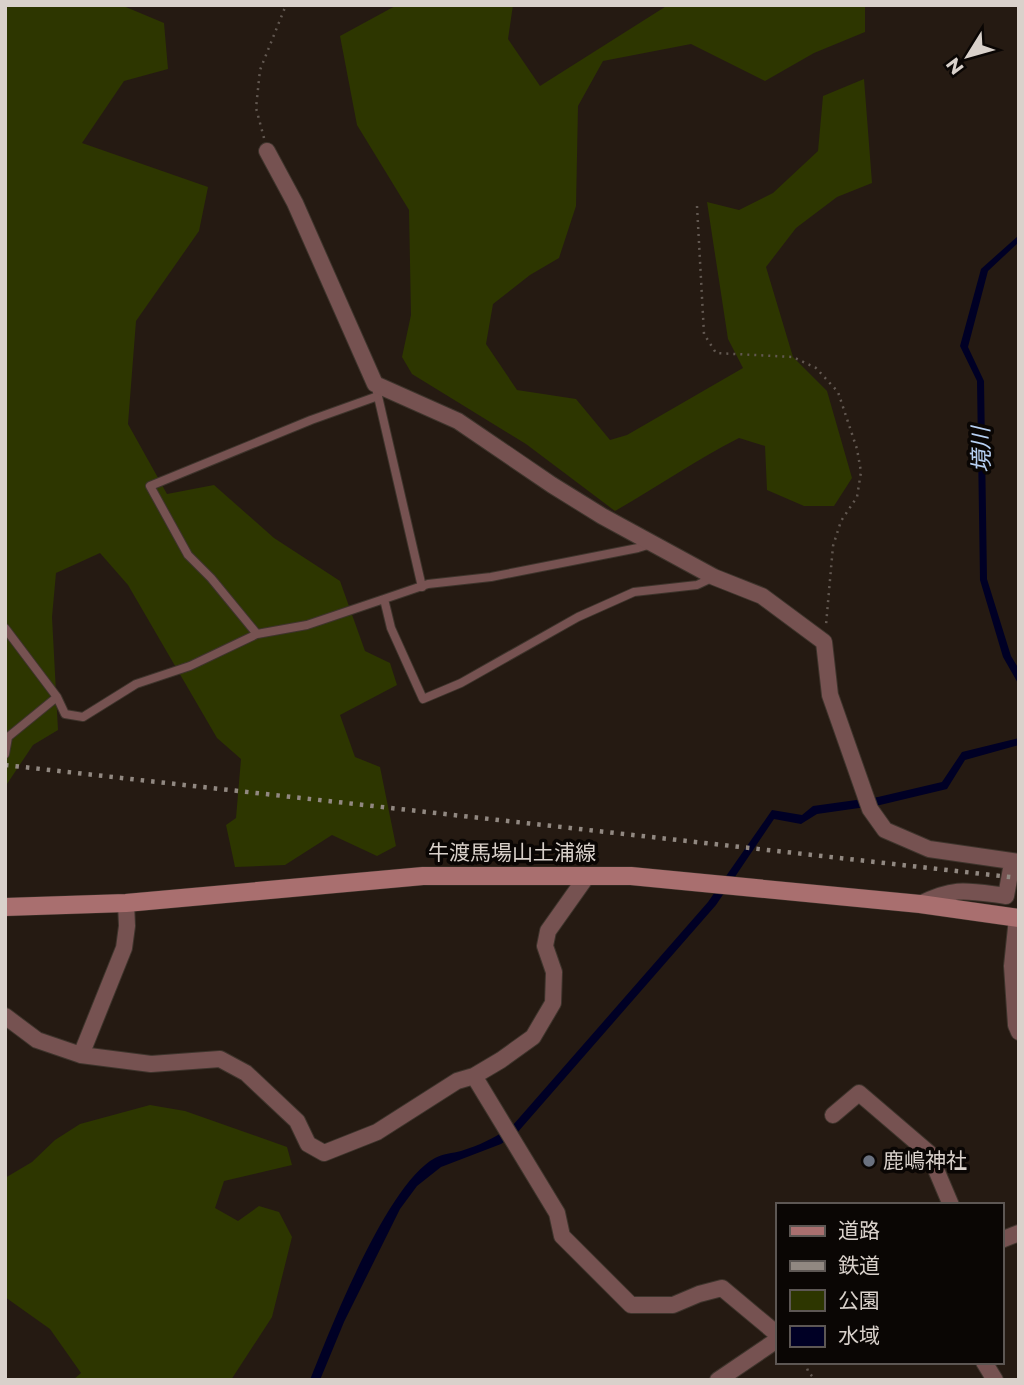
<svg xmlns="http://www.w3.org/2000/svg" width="1024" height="1385" font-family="Montserrat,'Noto Sans JP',sans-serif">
<rect width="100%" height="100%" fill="#251a12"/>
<path fill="#2d3600" d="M5,5H121L164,23L168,69L124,81L82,143L208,187L199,231L136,321L128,424L167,494L214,485L274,538L340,581L365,651L390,663L397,685L340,715L355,757L380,767L396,846L377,856L332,835L285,865L235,867L226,825L236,818L241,759L217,738L128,585L100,553L56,573L52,617L58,730L33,745L5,787Z
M397,5H513L508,39L540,86L668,5H865V32L814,53L765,81L691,44L603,61L578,106L576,206L559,258L530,275L493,304L486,344L517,390L576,399L610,440L627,435L743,368L728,339L707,202L739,210L773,193L818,151L823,96L864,79L872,183L837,197L796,228L766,267L793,357L827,391L852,478L834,506H804L767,490L765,446L739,438C696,460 657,487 615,511L526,444L412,374L402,357L411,315L409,210L357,125L340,36Z
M150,1105L185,1111L287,1147L292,1165L224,1181L215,1208L238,1221L259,1206L279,1212L292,1237L272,1317L231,1380H73L81,1373L50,1329L5,1297V1178L32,1162L55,1140L80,1124Z"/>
<path fill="#000025" d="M1019,235V242L988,271L968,347L984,381L987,579L1011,656L1019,669V685L1003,657L980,580L977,381L960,346L981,269Z
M1019,738V745L965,760L947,789L880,805L817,814L801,824L774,819L716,905L517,1133L501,1144L441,1167L417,1186L400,1209L344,1322L320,1380H310C331,1327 387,1184 435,1158C442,1154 453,1153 461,1151C480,1145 497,1137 513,1125L708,902L772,810L802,815L813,806L878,797L942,782L962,752Z"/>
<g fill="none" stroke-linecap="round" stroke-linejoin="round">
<g stroke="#3e342c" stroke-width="10">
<path id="service" d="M377,392L422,587
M651,544L638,548L491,577L428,584L384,599L391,628L423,699L461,683L578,617L634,592L697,585L714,577
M5,628L57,697L65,714L83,717L136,684L190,666L257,634L307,625L384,599
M257,634L211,578L188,555L150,486L311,420L378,396
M5,754L8,737L57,697"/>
</g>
<g stroke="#3e342c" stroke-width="18">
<path id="minor" d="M267,151L295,203L375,384L458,421L552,485L602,516L714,577L762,596L824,642L830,695L870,809L885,830L929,849L1019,862
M920,904C956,886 968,891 1006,896L1012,863
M1017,918L1012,966L1016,1025L1019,1032
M5,1016L37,1040L81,1055L151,1064L220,1059L246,1073L297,1121L308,1144L324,1153L377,1132L457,1081L474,1076L501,1060L533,1037L553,1003L554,972L545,946L548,931L587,876
M81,1055L124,948L127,926L126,903
M474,1076L557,1213L562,1236L631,1305H673L699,1294L722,1288L777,1334
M833,1115L859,1093L929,1153L951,1205
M1001,1240L1019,1233
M984,1362L995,1380
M718,1380L777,1340"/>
</g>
<g stroke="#3e342c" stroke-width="19">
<path id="secondary" d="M5,907L126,903L423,876H631L920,904L1019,918"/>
</g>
<path stroke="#625851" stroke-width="2.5" stroke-dasharray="2 5" stroke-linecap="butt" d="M264,138L256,108L260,70L286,5
M697,206L704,334L716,353L793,357L816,368L838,392L857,449L861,472L857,497L841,521L833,546L826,625
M805,1362L808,1371L815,1380"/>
<use href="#service" stroke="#765251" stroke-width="8"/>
<use href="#minor" stroke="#765251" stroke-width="16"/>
<use href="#secondary" stroke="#a96f6f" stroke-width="18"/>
<path stroke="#918881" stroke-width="4.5" stroke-dasharray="3.5 7" stroke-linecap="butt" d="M5,765L1019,878"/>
</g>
<circle fill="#6b7280" stroke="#0a0604" stroke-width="2.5" cx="869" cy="1161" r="7"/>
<g text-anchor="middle" stroke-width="7" stroke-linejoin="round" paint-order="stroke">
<g font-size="21" fill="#d9d1cb" stroke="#0a0604">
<text x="512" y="860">牛渡馬場山土浦線</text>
</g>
<g font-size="21" fill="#d9d1cb" stroke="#0a0604" text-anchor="start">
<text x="883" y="1168">鹿嶋神社</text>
</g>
<g font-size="23" font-style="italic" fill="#b8d1f4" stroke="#0a0604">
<text transform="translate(981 450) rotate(-91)" y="8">境川</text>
</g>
</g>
<rect width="1024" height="1385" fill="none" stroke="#d9d1cb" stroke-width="14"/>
<rect x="776" y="1203" width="228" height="161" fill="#0a0604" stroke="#5d5754" stroke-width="2"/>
<rect x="790" y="1226" width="35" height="10" fill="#a96f6f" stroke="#5d5754" stroke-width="2"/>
<text x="838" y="1238" font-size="21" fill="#d9d1cb">道路</text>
<rect x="790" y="1261" width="35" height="10" fill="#918881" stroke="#5d5754" stroke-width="2"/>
<text x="838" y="1273" font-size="21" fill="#d9d1cb">鉄道</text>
<rect x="790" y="1290" width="35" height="21" fill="#2d3600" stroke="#5d5754" stroke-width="2"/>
<text x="838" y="1308" font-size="21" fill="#d9d1cb">公園</text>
<rect x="790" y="1326" width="35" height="21" fill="#000025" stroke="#5d5754" stroke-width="2"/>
<text x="838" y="1343" font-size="21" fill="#d9d1cb">水域</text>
<g transform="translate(968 56) rotate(233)" stroke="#0a0604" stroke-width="5" paint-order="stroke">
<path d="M0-5L12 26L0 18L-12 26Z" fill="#d9d1cb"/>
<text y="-10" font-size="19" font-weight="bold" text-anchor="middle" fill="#d9d1cb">N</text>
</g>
</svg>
